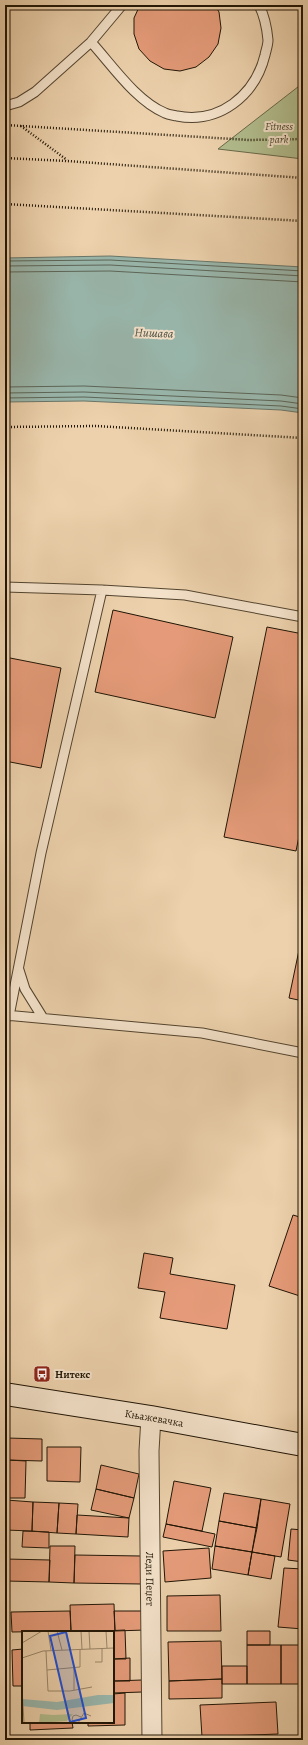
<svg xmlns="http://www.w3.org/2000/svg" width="308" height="1745" font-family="Alegreya,serif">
<rect width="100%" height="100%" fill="#ecd1ac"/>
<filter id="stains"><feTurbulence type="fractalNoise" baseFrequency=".005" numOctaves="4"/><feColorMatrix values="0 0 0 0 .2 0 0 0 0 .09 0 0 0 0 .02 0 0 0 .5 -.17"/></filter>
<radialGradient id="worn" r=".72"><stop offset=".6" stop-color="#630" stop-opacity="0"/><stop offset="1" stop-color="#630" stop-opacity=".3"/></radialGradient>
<path fill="#b2bd8e" stroke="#69694a" d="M303,83V159L218,149Z"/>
<path fill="#99b7ad" stroke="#69766a" d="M110,256L303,267V413L281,410L84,401L5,402V258Z"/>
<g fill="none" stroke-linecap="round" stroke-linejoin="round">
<path stroke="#5c6659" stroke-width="1" d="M5,261L110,260L303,271
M5,266L110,265L303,276
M5,272L110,271L303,282
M5,387L84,386L281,395L303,398
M5,393L84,392L281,401L303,404
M5,398L84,397L281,406L303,409"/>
</g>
<path fill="#e59b79" stroke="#201505" d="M140,5H215L219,12L221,28L218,44L209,57L196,67L180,71L164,69L150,61L139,49L134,34V18Z
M113,610L233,637L215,718L95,692Z
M267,627L303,634V817L296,851L224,837Z
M5,657L61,668L41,768L5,761Z
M303,931V1001L289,998Z
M293,1215L303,1218V1297L269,1286Z
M144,1253L173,1258L170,1274L235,1285L227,1329L160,1318L165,1292L138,1288Z
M7,1438L42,1439V1461L7,1460Z
M47,1447H81L80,1482L47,1481Z
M7,1460L26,1461L25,1498H7Z
M101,1465L139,1474L134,1498L96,1489Z
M174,1481L211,1488L202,1531L166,1524Z
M96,1489L134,1498L129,1518L91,1510Z
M224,1493L261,1499L257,1528L219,1521Z
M261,1499L290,1504L281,1557L252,1552Z
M6,1500L33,1502L32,1531L5,1530Z
M33,1502L59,1503L57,1533L32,1531Z
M59,1503L78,1504L76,1534L57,1533Z
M77,1515L129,1518L128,1537L76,1534Z
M219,1521L257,1528L252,1552L215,1546Z
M166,1524L215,1534L212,1547L163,1537Z
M291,1529L303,1530V1562L288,1560Z
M23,1531L49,1532V1548L22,1547Z
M50,1546H75L74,1583L49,1582Z
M215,1546L252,1552L248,1575L212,1569Z
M209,1548L211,1578L165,1582L163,1551Z
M252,1552L275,1556L271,1579L248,1575Z
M75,1555L141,1556V1584L74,1583Z
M6,1559L50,1560L49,1582L6,1581Z
M284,1568L303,1569V1629L278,1627Z
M220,1595L221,1631H167V1596Z
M114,1604L115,1631H71L70,1605Z
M70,1611L71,1631L12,1632L11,1612Z
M114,1611H144L145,1630L115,1631Z
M125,1630L126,1659H113V1632H81Z
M247,1631H270V1645H247Z
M221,1641L222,1679L169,1681L168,1642Z
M247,1645H281V1684H247Z
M281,1645H303V1684H281Z
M23,1649V1686H13L12,1650Z
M130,1658V1681H113V1659Z
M222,1666H247V1684H222Z
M222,1679V1698L169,1699V1681Z
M142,1680V1692L113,1693V1681Z
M125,1693V1725L88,1726V1722H113V1694Z
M276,1702L278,1734L202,1737L200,1705Z
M30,1722H72L73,1728L30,1730Z"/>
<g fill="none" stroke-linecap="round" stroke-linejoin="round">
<g stroke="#53442f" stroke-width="11">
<path id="lane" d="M91,42C112,65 136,101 165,113C169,115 173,115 177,116C219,124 255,96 265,55C266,50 268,45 268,40C267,29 264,15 259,5
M5,106L19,102L35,92L91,42L122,5
M5,587L102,590L185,595L303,617
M19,970L25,989L43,1018
M5,1015L202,1033L303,1053
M9,1016L41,853L102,590"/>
</g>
<g stroke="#53442f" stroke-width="21">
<g id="street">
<path id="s1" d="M151,1417L149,1451L152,1740"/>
</g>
</g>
<g stroke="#201505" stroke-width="24">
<g id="secondary">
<path id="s2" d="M5,1394L151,1417L303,1445"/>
</g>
</g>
<path stroke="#201505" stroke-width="2.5" stroke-dasharray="1 2" stroke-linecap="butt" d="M5,125L249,140L303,139
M21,126L67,160
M5,158L67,161L303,178
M5,204L303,221
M5,427L96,426L303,438"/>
<use href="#lane" stroke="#f3e1c9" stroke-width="9"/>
<use href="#street" stroke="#f3e1c9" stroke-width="19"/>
<use href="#secondary" stroke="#f3e1c9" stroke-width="22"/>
</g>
<defs>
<g id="bus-square" transform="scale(0.9)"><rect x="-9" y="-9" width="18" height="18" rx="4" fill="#8f2418" stroke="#f3e1c9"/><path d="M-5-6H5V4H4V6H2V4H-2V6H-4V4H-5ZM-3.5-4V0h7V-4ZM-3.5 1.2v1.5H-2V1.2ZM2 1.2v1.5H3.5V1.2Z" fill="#fff"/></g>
</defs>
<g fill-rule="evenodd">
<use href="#bus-square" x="42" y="1374"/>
</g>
<g text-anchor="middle" stroke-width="4" stroke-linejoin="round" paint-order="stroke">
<g font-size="11" font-style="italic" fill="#4c472e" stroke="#f3e1c9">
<text x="279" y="130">Fitness<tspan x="279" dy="13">park</tspan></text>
</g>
<g font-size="11" font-weight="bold" fill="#201505" stroke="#f3e1c9" text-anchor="start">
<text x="55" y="1378">Нитекс</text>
</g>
<g font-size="11" fill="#201505" stroke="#f3e1c9">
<text dy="4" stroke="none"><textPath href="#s2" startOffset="151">Књажевачка</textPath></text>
<text dy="4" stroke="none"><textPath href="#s1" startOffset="162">Леди Пеџет</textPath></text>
</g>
<g font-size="12" font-style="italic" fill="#4a4e40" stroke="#f3e1c9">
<text transform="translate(154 333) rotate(2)" y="4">Нишава</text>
</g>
</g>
<g transform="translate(22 1631)">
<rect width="92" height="92" fill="#ecd1ac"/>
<path d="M18,83L31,84L51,83L45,90L17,92Z" fill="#b2bd8e"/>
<path d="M76,64H92V72L35,79L0,75V68L35,71Z" fill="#99b7ad"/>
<path fill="none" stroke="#9a8669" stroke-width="1" d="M26,0L29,19M35,0L40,19M44,0L48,18M59,0L60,18M67,0L68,18M84,0L85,17M0,12L20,0M24,20L26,60H48L70,56M0,27L21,20L92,17M73,31H80V17M52,37V59M25,39L58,36V18M0,57L2,92M0,71V92M18,92H37M54,92L50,89L51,85L54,84L59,86M56,92L62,82L69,85"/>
<path fill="#1d4ed8" fill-opacity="0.15" stroke="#1d4ed8" stroke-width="2" d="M44,1L64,87L48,91L28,5Z"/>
<rect width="92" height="92" fill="none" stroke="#201505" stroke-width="2"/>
</g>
<rect width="308" height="1745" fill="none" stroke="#ecd1ac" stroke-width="20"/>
<rect x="6" y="6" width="296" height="1733" fill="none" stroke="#201505" stroke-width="2"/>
<rect x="10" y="10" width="288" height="1725" fill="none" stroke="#201505"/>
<rect width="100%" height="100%" filter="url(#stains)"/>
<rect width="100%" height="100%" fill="url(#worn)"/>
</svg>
